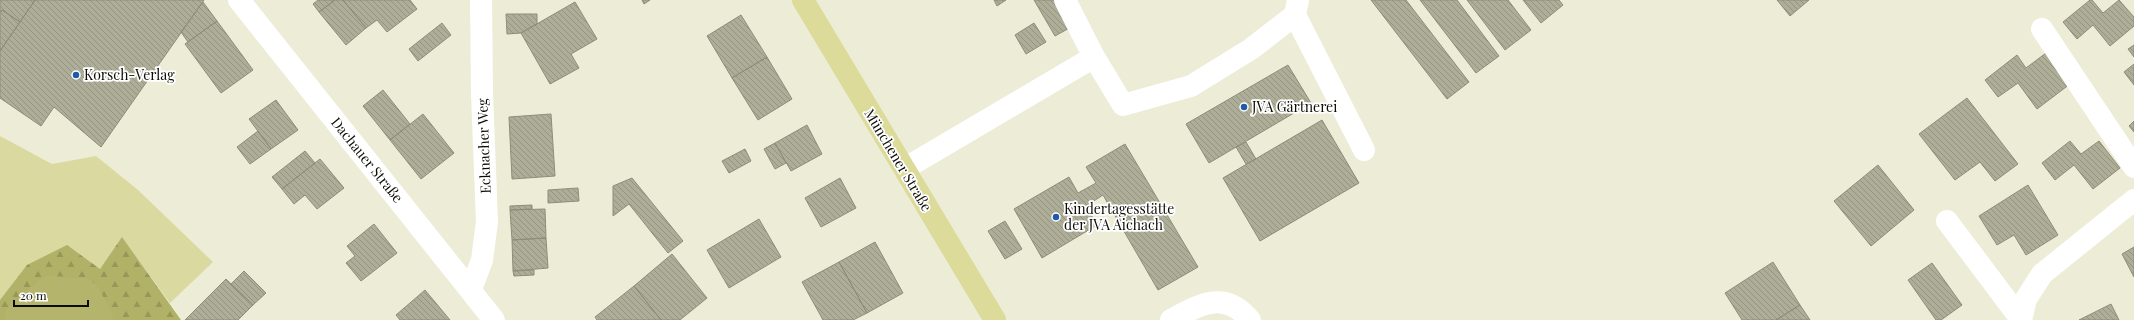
<svg xmlns="http://www.w3.org/2000/svg" width="2134" height="320" font-family="'Playfair Display',serif">
<defs>
<pattern id="forest-firs" width="22" height="20" patternUnits="userSpaceOnUse"><rect width="22" height="20" fill="#b1b168"/><path d="M5 1l3.5 6h-7zM16 11l3.5 6h-7z" fill="#979759"/></pattern>
<pattern id="building-back-hatch" width="6" height="6" patternUnits="userSpaceOnUse"><rect width="6" height="6" fill="#adad98"/><path d="M-1 5l2 2M0 0l6 6M5-1l2 2" fill="none" stroke="#949482"/></pattern>
</defs>
<rect width="100%" height="100%" fill="#ededd7"/>
<path fill="#dadaa0" d="M0,136L52,164L96,156L138,190L213,262L170,303L122,238L100,269L0,300Z"/>
<path fill="url(#forest-firs)" d="M122,237L181,320H0V300L27,265L67,245L100,269Z"/>
<g fill="none" stroke-linecap="round" stroke-linejoin="round">
<path stroke="#b5b46c" stroke-width="44" d="M26,320L52,298L80,300L91,320"/>
</g>
<path fill="url(#building-back-hatch)" stroke="#8d8d79" d="M0,0H35L20,22L2,10L0,13Z
M35,0H204L101,147L54,107L41,126L0,98V51Z
M318,0H335L319,12L313,4Z
M335,0H343L366,28L346,45L319,12Z
M343,0H410L417,9L387,32L377,20L366,28Z
M642,0H650L644,4Z
M994,0H1006L997,6Z
M1034,0H1057L1073,26L1055,36Z
M1371,0H1406L1469,82L1447,99Z
M1420,0H1457L1499,56L1476,73Z
M1467,0H1508L1531,30L1505,50Z
M1523,0H1559L1563,5L1541,23Z
M1777,0H1809L1790,16Z
M2090,0H2092L2103,13L2119,0L2134,17V26L2110,46L2093,25L2077,39L2063,22Z
M203,2L217,21L188,42L181,32Z
M575,2L597,39L571,54L579,68L550,84L521,33Z
M2,10L20,22L0,51V13Z
M506,14H537V24L521,33L507,34Z
M741,15L767,57L732,78L707,36Z
M217,21L253,70L221,93L185,44Z
M442,23L451,35L418,61L409,49Z
M1034,23L1046,42L1026,54L1015,35Z
M2134,45V57L2128,49Z
M2046,53L2070,84L2037,109L2018,83L1998,97L1985,80L2017,55L2026,68Z
M767,57L792,99L758,120L732,78Z
M2134,64V85L2124,72Z
M1288,65L1311,103L1209,163L1186,124Z
M383,90L410,124L390,140L363,106Z
M1967,98L2018,164L1995,181L1980,162L1955,180L1919,134Z
M276,100L298,130L271,149L249,119Z
M423,114L454,153L421,179L390,140Z
M551,114L555,176L512,179L509,117Z
M1322,120L1359,183L1260,241L1223,178Z
M2134,121V132L2129,126Z
M807,125L822,154L791,171L775,143Z
M258,131L271,149L250,164L237,147Z
M2070,141L2081,154L2099,141L2120,168L2093,189L2074,165L2055,180L2042,163Z
M1246,142L1256,159L1246,164L1236,147Z
M775,143L786,163L775,169L764,149Z
M1125,144L1198,267L1158,290L1103,195L1086,206L1097,225L1042,258L1014,209L1069,177L1078,193L1096,183L1086,167Z
M745,149L751,161L729,173L722,161Z
M305,151L315,163L282,189L272,177Z
M320,159L344,188L317,209L305,195L294,204L282,189Z
M1878,165L1914,210L1871,246L1834,201Z
M632,178L683,241L668,253L629,204L613,216V186Z
M840,178L856,208L821,227L805,198Z
M2028,185L2058,235L2026,255L2014,235L1997,245L1979,216Z
M578,188L579,201L548,203V190Z
M532,205V209L510,210V206Z
M545,209L546,238L512,240L510,210Z
M759,219L781,257L729,288L707,250Z
M1005,221L1022,249L1005,259L988,231Z
M374,224L397,253L361,281L346,263L355,256L347,246Z
M546,238L548,268L513,271L512,240Z
M875,242L903,293L867,313L839,262Z
M2134,247V277L2122,254Z
M672,254L707,298L680,320H661L634,286Z
M839,262L867,313L853,320H823L802,282Z
M1773,262L1800,305L1776,320H1742L1725,293Z
M1932,263L1962,305L1941,320H1936L1908,280Z
M534,270V275L514,276L513,271Z
M244,271L266,293L253,305L231,284Z
M226,279L253,305L238,320H185Z
M634,286L661,320H597L595,317Z
M425,290L450,320H400L396,315Z
M2111,304L2119,320H2079Z
M1800,305L1810,320H1776Z"/>
<g fill="none" stroke-linecap="round" stroke-linejoin="round">
<path stroke="#fff" stroke-width="22" d="M239,0L494,320
M1065,0L1094,57
M1295,15L1364,150
M2042,29L2134,167
M904,169L1094,57L1123,105L1191,86L1251,49L1295,15L1298,0
M1947,221L2020,318
M471,289L482,260L487,222L482,94L481,0
M1171,320C1199,305 1224,289 1250,320
M2021,320L2026,299L2042,274L2134,200"/>
<path stroke="#dcdb9a" stroke-width="22" d="M803,0L995,320"/>
</g>
<g fill="#2059ab" stroke="#fff" stroke-width="1.5">
<circle cx="76" cy="75" r="4"/>
<circle cx="1244" cy="107" r="4"/>
<circle cx="1056" cy="217" r="4"/>
</g>
<g text-anchor="middle" stroke-width="3.5" stroke-linejoin="round" paint-order="stroke">
<g font-size="14" fill="#0c0c05" stroke="#fff" text-anchor="start">
<text x="84" y="80">Korsch-Verlag</text>
<text x="1252" y="112">JVA Gärtnerei</text>
<text x="1064" y="214">Kindertagesstätte<tspan x="1064" dy="16">der JVA Aichach</tspan></text>
</g>
<g font-size="14" fill="#0c0c05" stroke="#fff">
<text transform="translate(484 146) rotate(-92)" y="5">Ecknacher Weg</text>
<text transform="translate(367 160) rotate(51)" y="5">Dachauer Straße</text>
<text transform="translate(898 160) rotate(59)" y="5">Münchener Straße</text>
</g>
</g>
<path d="M14 300v6h74v-6" fill="none" stroke="#0c0c05" stroke-width="2"/>
<text x="20" y="300" font-size="12" fill="#0c0c05" stroke="#ffffff" stroke-width="3" paint-order="stroke">20 m</text>
</svg>
